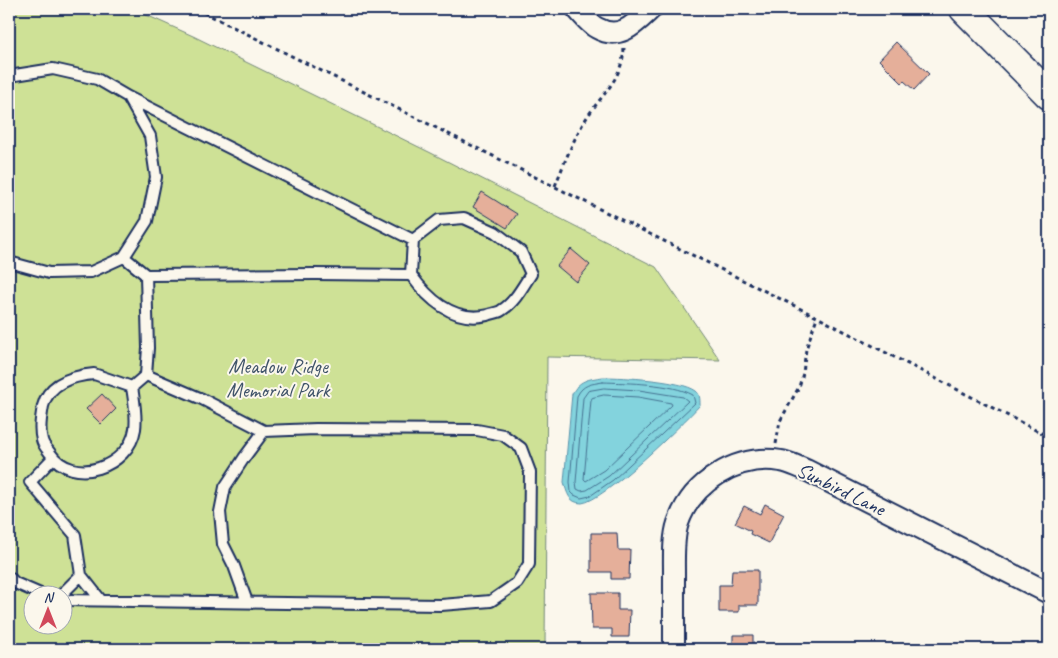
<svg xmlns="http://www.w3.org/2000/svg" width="1058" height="658" font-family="Caveat,sans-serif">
<rect width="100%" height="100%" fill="#fbf7ec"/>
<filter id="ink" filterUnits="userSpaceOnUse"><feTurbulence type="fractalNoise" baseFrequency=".02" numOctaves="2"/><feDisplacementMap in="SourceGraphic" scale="10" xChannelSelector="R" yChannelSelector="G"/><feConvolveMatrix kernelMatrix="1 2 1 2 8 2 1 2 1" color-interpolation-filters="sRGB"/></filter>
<g filter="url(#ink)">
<path fill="#cee196" stroke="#74887a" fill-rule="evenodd" d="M9,9H133L193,36L429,152L656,267L720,360L547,357L545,649H9ZM32,596H62V626H32Z"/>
<path fill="#83d3dd" stroke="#5991aa" d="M603,377C622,377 681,380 696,391C700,394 700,399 700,405C683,424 604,501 582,503C569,503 567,493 564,482L572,394C579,380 588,379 603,377Z"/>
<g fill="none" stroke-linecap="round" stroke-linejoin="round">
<path stroke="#457191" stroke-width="1" d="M603,382C628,383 671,383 693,395L695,403L613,480L590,496L581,498L574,495L571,492L570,482L577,396C583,384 591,384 603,382Z
M604,388L639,390L683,397L688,401L609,476L587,490L581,491L577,489L576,482L583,398L588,391Z
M604,395L638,397L671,403L672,405L604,470L586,481L584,479L591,400L592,398Z"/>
</g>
<path fill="#e5af9a" stroke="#1b2f5e" d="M896,42L929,74L914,90L904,81L902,83L879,60Z
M482,192L517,214L507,228L473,207Z
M571,249L590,265L576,282L557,266Z
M102,394L116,409L101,424L86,409Z
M765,504L784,514L769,543L750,534L751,531L735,523L744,506L760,514Z
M591,533H617L618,550H630L629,579H611V572H591Z
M732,570H758V605H739V612H719V585H731Z
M591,593H618V610H630L629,637H612V629H592Z
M733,635H753V649H733Z"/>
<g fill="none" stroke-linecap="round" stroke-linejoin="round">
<g stroke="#1b2f5e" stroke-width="14">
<path id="lane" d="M9,76L53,69L97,79L128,97L150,136L156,177L147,221L124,257L91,272L49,273L9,262
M128,97L413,240L411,275C429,300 455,323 488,315C492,313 499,313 502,310C515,302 523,286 531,274L521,252L495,232L464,218L439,220L413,240
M124,257L146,275L148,348L146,375
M146,275L315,274L411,275
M94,374L132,387C134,401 137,415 135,429C129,467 73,487 50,453C47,449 43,445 42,440C39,429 41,418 43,406C49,382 73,376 94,374Z
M132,387L146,375L202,399L264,431
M53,458L30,482L75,535L81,575L100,599
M9,577L15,583L45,596
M60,596L81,575
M62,600L441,605L491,601L517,583L529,564L530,472L521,448L503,435L477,430L316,429L264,431L244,458L225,487L220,512L223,544L234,566L247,602"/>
</g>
<g stroke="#1b2f5e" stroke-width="24">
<path id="street" d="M577,9C583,15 589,24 597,28C620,41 635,24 651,9
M674,649C674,624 674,598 674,573C674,557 673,538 678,523C692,482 737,454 781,461C789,462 798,467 806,470L1049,593"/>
</g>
<g stroke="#1b2f5e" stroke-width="31">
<path id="secondary" d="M964,9L1049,95"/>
</g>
<path stroke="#1b2f5e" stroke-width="3" stroke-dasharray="4 4" stroke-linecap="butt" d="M197,9L817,317L1049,437
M555,186C564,164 572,142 584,122C600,95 622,82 624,48
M776,444L780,421L799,387L803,373L806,349L817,317"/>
<use href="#lane" stroke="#fbf7ec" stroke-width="10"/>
<use href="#street" stroke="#fbf7ec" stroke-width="20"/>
<use href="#secondary" stroke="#fbf7ec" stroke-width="28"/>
</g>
</g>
<g text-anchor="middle" stroke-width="4" stroke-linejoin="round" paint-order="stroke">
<g font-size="21" fill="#3f5369" stroke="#fbf7ec">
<text x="278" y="373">Meadow Ridge<tspan x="278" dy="24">Memorial Park</tspan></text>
</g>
<g font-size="21" fill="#1b2f5e" stroke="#fbf7ec">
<text transform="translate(841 489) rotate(26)" y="7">Sunbird Lane</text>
</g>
</g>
<rect width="1058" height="658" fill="none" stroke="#fbf7ec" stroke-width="30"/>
<rect x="15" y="15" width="1028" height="628" fill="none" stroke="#1b2f5e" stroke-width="2" filter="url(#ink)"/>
<g transform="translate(48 610)"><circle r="24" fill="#fbf7ec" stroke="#a1a7b3"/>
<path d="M0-4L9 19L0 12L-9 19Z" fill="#d1495b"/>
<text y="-8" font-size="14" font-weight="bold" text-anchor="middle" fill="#1b2f5e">N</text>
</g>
</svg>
